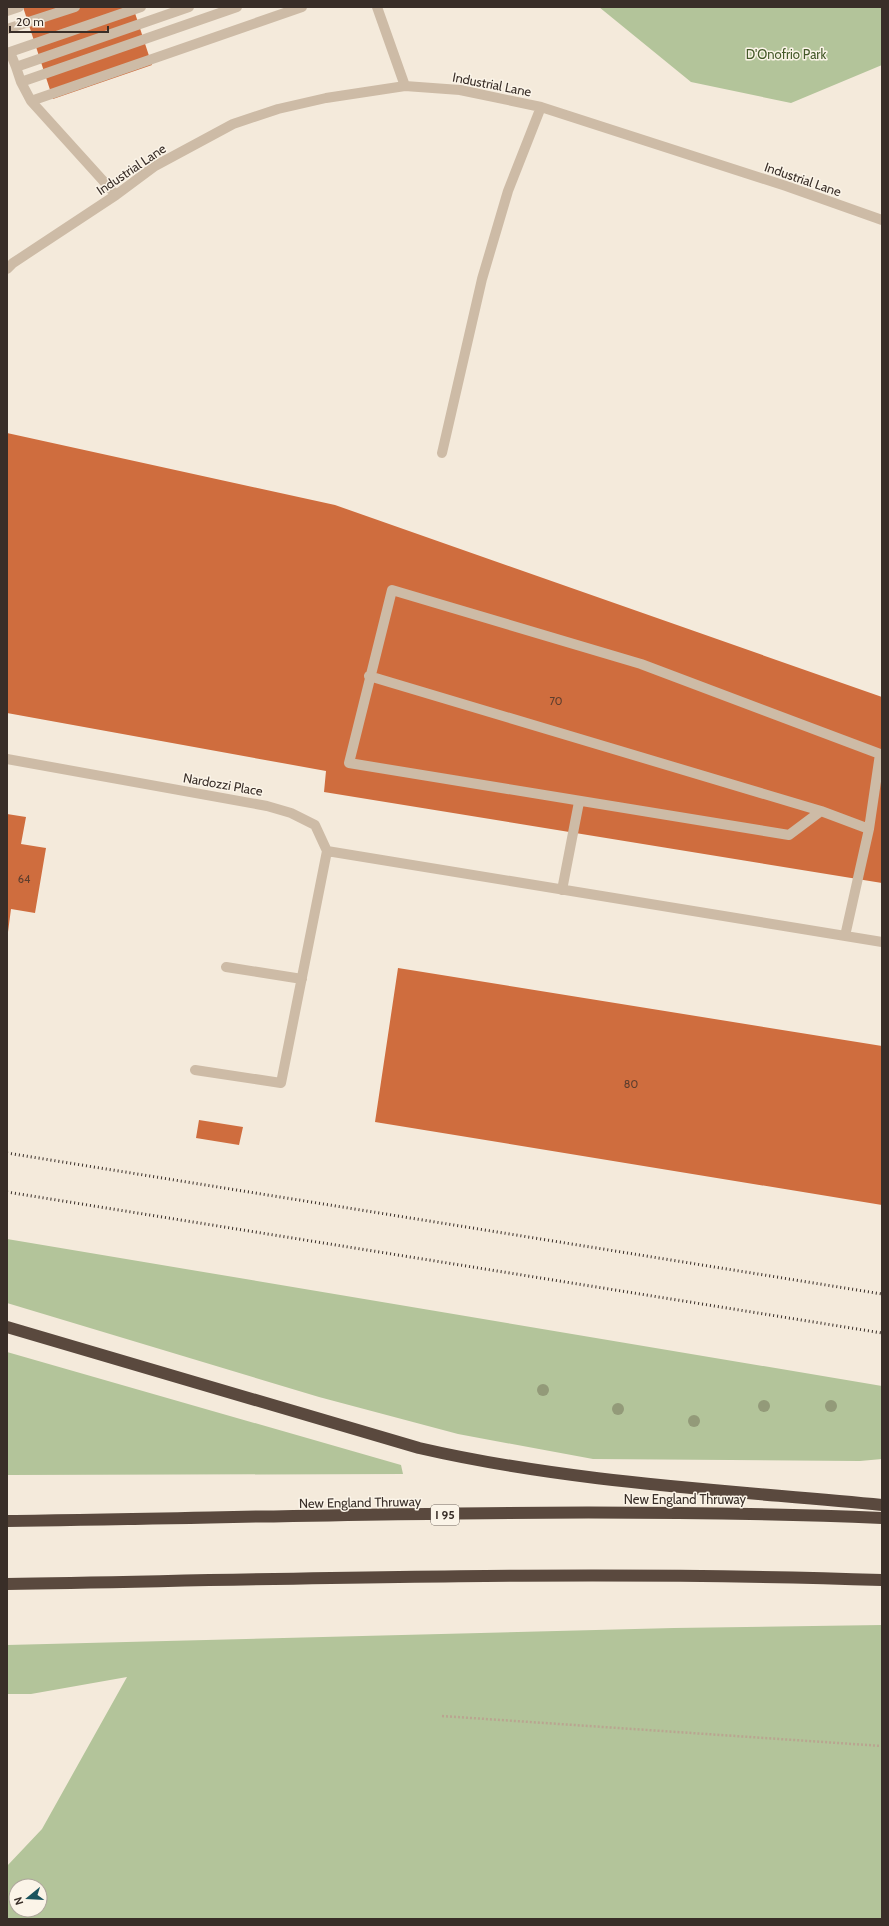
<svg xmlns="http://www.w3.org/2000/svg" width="889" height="1926" font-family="Cabin,sans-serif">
<rect width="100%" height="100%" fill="#f4eadb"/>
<path fill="#b3c49a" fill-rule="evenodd" d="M599,7H882V65L791,103L691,82Z
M7,1239L882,1386V1459L860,1461L593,1459L458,1434L319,1397L7,1303Z
M7,1352L401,1465L403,1474L7,1475Z
M882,1625V1919H7V1866L42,1829L127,1677L31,1694H7V1645L674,1628ZM16,1886H40V1910H16Z"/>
<path fill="#cf6d3e" d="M23,7H133L152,65L53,99Z
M7,433L335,505L882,697V883L324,792L326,771L7,713Z
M7,814L26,817L21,844L46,848L35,913L11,909L8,932Z
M398,968L882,1046V1205L375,1122Z
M199,1120L243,1127L239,1145L196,1138Z"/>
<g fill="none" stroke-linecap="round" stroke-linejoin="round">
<path stroke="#b9a590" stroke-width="2.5" stroke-dasharray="2 2" stroke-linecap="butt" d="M442,1716L882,1746"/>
<path stroke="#cdbba6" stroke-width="10" d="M377,7L405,86
M7,11L19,7
M7,29L75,7
M16,67L10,52L141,7
M21,82L16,67L189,7
M31,101L21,82L237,7
M116,195L31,101L302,7
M7,269L13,263L116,195L155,166L233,124L278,109L326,98L405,86L460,90L541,107L786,186L882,220
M442,453L482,279L508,191L541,107
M369,676L821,811L869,829
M7,759L267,806L291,813L315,825L327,851L281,1083L195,1070
M821,811L789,835L349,763L392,590L641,664L880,754L869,829L845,936
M327,851L882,942
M562,890L579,802
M226,967L302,979"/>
<path stroke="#5a493e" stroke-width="12" d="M7,1327L419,1448C571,1483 727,1490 882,1505
M7,1521C298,1517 591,1506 882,1518
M7,1584C299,1579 591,1570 882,1580"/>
<path stroke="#392e28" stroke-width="3" stroke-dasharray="1 3" stroke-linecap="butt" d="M7,1153L882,1294
M7,1192L882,1333"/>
</g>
<g fill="#939a79">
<circle cx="543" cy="1390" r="6"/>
<circle cx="764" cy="1406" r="6"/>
<circle cx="831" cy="1406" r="6"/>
<circle cx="618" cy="1409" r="6"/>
<circle cx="694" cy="1421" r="6"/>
</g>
<g text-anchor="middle" stroke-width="3" stroke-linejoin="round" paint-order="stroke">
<g font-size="11" fill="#5e3e2e">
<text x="556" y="705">70</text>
<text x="24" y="883">64</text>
<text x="631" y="1088">80</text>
</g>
<rect fill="#fbf4e8" stroke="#736962" stroke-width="1" x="431" y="1505" width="28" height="20" rx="3"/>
<g font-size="12" font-weight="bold" fill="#392e28">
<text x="445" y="1519">I 95</text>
</g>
<g font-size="13" fill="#445929" stroke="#fbf4e8">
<text x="786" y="59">D'Onofrio Park</text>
</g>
<g font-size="13" fill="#392e28" stroke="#fbf4e8">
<text transform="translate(492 84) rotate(11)" y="5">Industrial Lane</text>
<text transform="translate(131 169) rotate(-34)" y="5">Industrial Lane</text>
<text transform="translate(803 179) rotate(19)" y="5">Industrial Lane</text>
<text transform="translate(223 784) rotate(10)" y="5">Nardozzi Place</text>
<text x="685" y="1504">New England Thruway</text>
<text transform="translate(360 1502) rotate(-1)" y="5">New England Thruway</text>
</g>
</g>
<rect width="889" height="1926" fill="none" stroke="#392e28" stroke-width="16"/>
<g transform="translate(28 1898) rotate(252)"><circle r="19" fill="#fbf4e8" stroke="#ada59b"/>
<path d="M0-3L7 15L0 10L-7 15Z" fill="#1a545e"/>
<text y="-6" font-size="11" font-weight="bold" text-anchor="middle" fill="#392e28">N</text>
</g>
<path d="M10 26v6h98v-6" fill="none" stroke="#392e28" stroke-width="2"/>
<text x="16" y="26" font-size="12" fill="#392e28" stroke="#fbf4e8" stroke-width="3" paint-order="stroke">20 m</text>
</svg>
